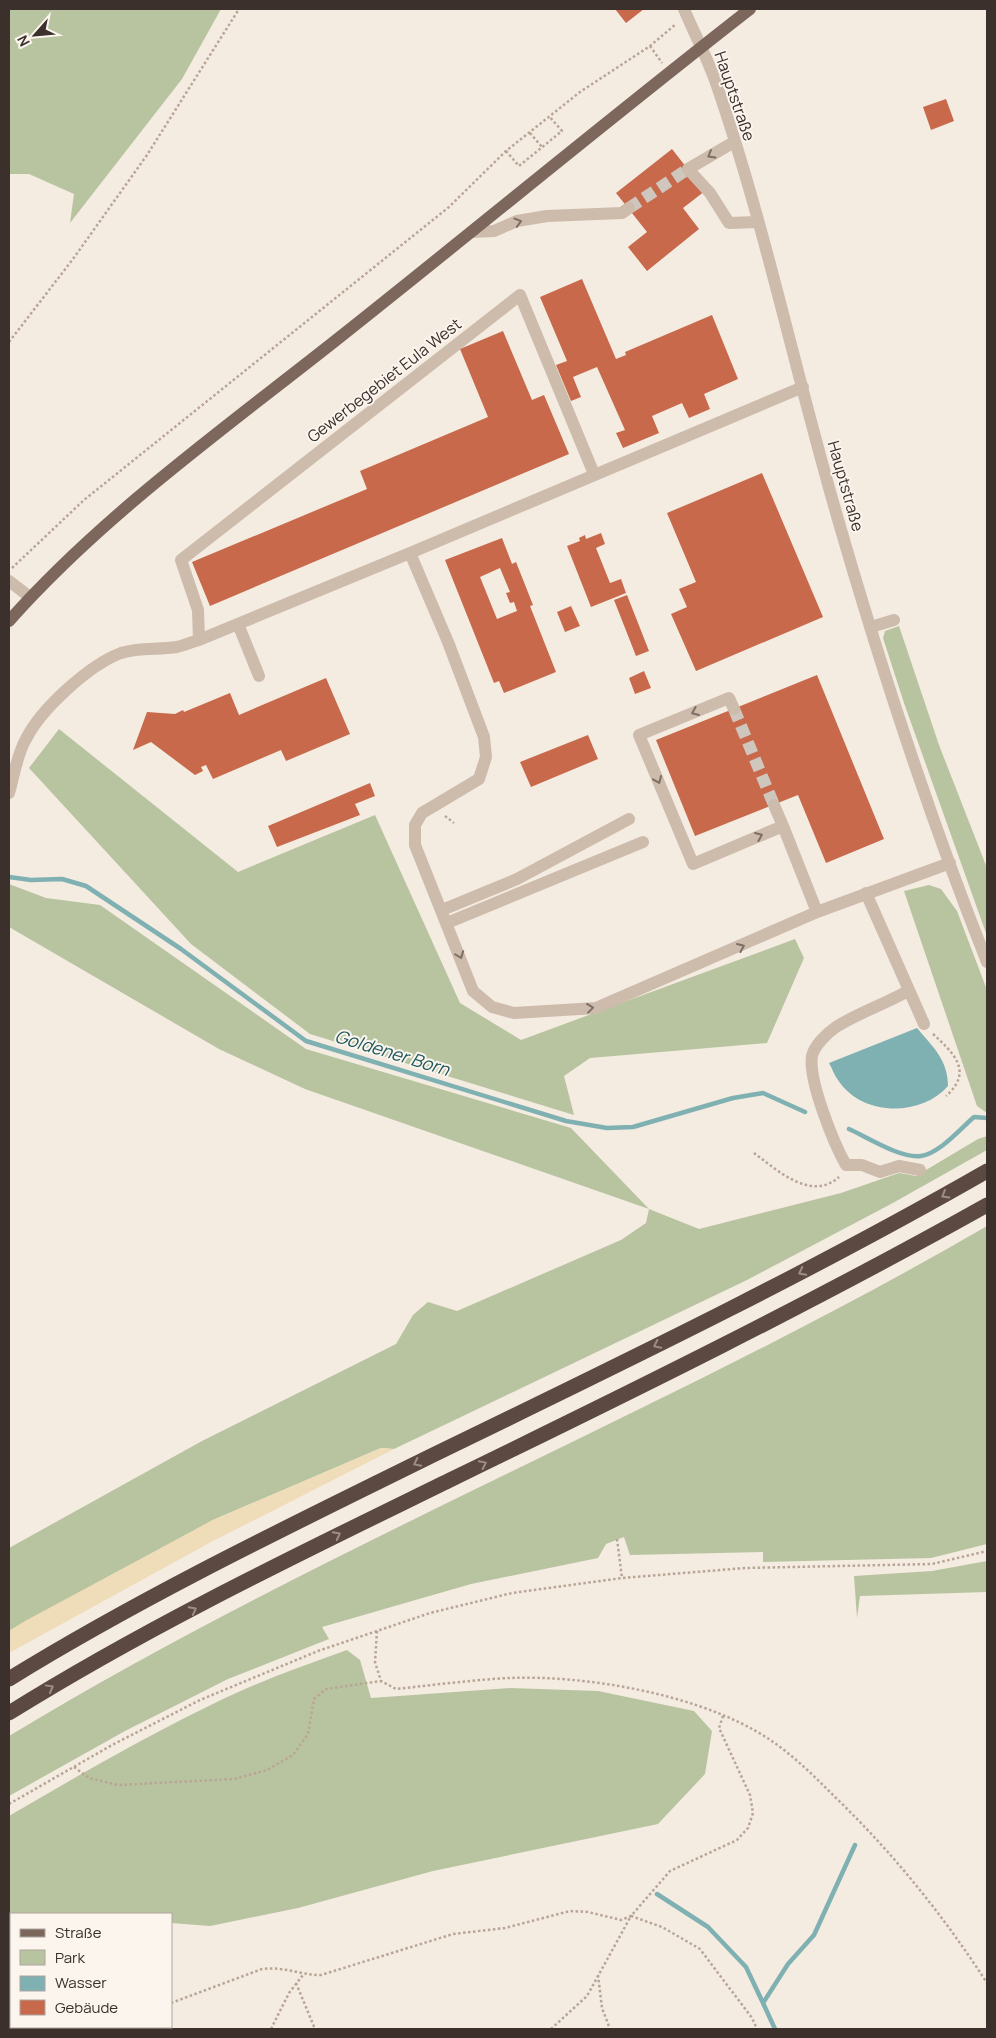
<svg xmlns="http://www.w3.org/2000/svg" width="996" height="2038" font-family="Manrope,sans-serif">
<rect width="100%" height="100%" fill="#f4ebe1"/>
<path fill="#b8c4a0" d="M9,9H221L182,79L70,223L74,194L29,174H9Z
M899,626L939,745L987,868V936L904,703L883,638L885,631Z
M59,729L238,872L375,815L460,1003L521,1040L795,939L804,958L767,1043L590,1058L564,1076L574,1115L310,1034L191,944L29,768Z
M9,884L46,898L100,905L306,1049L571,1128L649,1209L699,1229L841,1193L899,1173L916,1176L978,1139L987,1136V1150L891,1204L747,1280L394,1449L381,1448L213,1520L9,1631V1548L202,1441L396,1344L413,1315L428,1302L457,1311L621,1240L646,1223L649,1209L305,1089L219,1049L9,927Z
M929,885L941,889L957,911L987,990V1113L977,1106L904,891Z
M987,1226V1544L931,1558L763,1562V1552L630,1555L624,1537L606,1544L598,1558L471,1584L322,1627L329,1639L228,1679L125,1731L9,1796V1736C324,1545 669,1411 987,1226Z
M987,1561V1592L860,1596L857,1618L854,1576L932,1571Z
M347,1650L360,1660L371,1698L510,1688L598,1691L694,1711L712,1731L705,1774L658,1824L433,1871L298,1908L210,1926L171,1923V1914H11V1981L9,1987V1816C79,1775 150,1734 223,1699C263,1680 305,1665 347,1650Z"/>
<path fill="#efdcb8" d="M381,1448L394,1449L211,1542L9,1653V1631L25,1621L213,1520Z"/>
<path fill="#7fb0b2" d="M917,1028C933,1047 948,1060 948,1086C921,1117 862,1117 838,1080C834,1075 832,1068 829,1063Z"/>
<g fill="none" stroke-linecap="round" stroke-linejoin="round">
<path stroke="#7fb0b2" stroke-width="4.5" d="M9,877L31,880L62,879L86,886L181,949L306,1041L566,1121L607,1128L633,1127L733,1098L763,1093L805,1112
M849,1129C867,1137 901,1159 921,1156C940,1153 960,1129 974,1117L987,1118
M657,1894L708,1927L746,1967L763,2003
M775,2029L763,2003L788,1964L814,1935L855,1845"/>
</g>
<path fill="#c8694b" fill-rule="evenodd" d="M615,9H644L626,23Z
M946,99L954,121L931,130L923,107Z
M672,149L705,191L683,208L699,229L647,271L628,247L647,232L616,193Z
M582,279L616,359L626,355L625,352L712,315L738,379L704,394L710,409L689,418L682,403L652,416L659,433L623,448L616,433L625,430L597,367L573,377L581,397L571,401L556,365L567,361L540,297Z
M503,331L532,400L544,395L569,454L210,606L192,562L367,489L360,471L488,417L460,349Z
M762,473L823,617L696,671L671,614L687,607L679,589L696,582L667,513Z
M601,533L605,544L596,548L610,583L621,579L626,593L591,607L567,546L580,541L579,538L585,535L586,539Z
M502,538L512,564L516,562L533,605L530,606L556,672L504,693L499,681L494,683L445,560ZM500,568L510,592L506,593L510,603L514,602L517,611L497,619L480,577Z
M627,595L649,651L636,656L614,600Z
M571,606L580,626L565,632L557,612Z
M644,671L651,688L635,694L629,678Z
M817,675L884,839L826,863L798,795L695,836L656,740Z
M326,678L350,734L286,761L281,750L213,779L206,765L201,767L203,771L195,775L151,742L133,750L147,712L175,714L183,710L184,712L230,693L239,715Z
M588,735L598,759L531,787L520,762Z
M370,783L375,796L355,804L360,815L277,847L268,826Z"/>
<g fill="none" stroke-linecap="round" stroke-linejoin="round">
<path stroke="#cfc6bd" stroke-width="12" stroke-dasharray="12 6" stroke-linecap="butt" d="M629,208L688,169
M734,709L774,805"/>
<path stroke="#b9a596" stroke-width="2.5" stroke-dasharray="2.5 2.5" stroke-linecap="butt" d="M650,46L662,63
M530,133L542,147
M506,151L519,166L562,131L549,116
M9,342L73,259L147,155L239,9
M12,568L84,500L449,207L506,151L580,92L650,46L676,24
M445,816L454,823
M933,1034C955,1054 973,1072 946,1096
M754,1153C777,1170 811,1202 839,1177
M617,1539L622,1578
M377,1631L375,1662L381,1681L396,1689C433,1685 471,1680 509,1678C584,1675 688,1693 754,1730C785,1747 810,1772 835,1797C893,1853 943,1915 987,1983
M74,1767L89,1778L118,1785L234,1779L267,1770L293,1755L308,1734L314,1699L326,1689L381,1681
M9,1804L112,1745L200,1700L318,1651L430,1613L512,1593L622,1578L745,1568L932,1564L987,1551
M598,1975L602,2008L610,2029
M296,1983L315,2029
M171,2003L262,1969C283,1966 300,1975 321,1975L453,1934L505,1928L570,1911L588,1912L621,1920L631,1916L670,1871L737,1840L748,1828L753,1813L750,1795L719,1728L723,1716
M103,2029L110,2027
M271,2029L289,1993L303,1975
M551,2029L587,1996L631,1916L662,1927L700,1949L752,2018L757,2029"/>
<path stroke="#cdbbac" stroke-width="12" d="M684,9C694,33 707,57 716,83C764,222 794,367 835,509C879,662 928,814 987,962
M734,142L688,169L710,193L729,223L758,222
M471,232L494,231L517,221L547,216L622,213L629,208
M410,553L448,642L484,737L486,757L479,779L422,813L415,825V845L473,991L492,1007L514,1013L596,1008L817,912L950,863
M9,581L30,597
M238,624L259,676
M871,627L894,620
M199,640L198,610L181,560L520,295L594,474
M734,709L729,698L639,735L693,864L783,826L774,805
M9,793C14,776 17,754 26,739C41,709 89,665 121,653C139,647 158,650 177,647C185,645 192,642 199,640L410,553L803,387
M783,826L817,912
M866,893L924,1024
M442,910L517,879L629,819
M447,923L643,842
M908,991C885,1004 858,1013 836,1027C827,1033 814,1046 812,1056C808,1080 834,1144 846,1165H862L880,1172L899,1166L920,1170"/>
<path stroke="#7d675c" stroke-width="12" d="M9,621C102,516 225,428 335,341C474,231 610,118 750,9"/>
<path stroke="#5c4a42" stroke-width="15" d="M9,1679C142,1597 285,1528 425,1459C614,1367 804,1276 987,1171
M9,1713C150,1625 301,1553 450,1480C631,1392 812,1303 987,1205"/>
</g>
<defs><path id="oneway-chevron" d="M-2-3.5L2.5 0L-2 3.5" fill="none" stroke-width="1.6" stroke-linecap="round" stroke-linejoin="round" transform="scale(1.25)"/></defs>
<g stroke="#7d6f65">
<use href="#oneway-chevron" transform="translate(711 155) rotate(150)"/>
<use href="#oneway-chevron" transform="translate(518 222) rotate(-16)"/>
<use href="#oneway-chevron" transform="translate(695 712) rotate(157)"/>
<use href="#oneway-chevron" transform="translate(658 780) rotate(67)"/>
<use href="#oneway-chevron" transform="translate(759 836) rotate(-23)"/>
<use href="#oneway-chevron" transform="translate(741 947) rotate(-23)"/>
<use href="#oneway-chevron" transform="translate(460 955) rotate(69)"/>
<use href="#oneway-chevron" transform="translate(590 1008) rotate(-7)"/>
</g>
<g stroke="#9c8e87">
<use href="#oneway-chevron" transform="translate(945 1195) rotate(150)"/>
<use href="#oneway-chevron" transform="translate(802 1272) rotate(153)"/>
<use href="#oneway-chevron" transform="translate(657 1345) rotate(154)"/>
<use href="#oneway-chevron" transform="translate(417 1463) rotate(154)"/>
<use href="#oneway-chevron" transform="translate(483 1464) rotate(-26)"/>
<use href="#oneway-chevron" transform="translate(337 1535) rotate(-27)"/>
<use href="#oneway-chevron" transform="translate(193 1610) rotate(-28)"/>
<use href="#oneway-chevron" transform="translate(50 1688) rotate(-29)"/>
</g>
<g text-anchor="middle" stroke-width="4" stroke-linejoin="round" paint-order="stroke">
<g font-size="16" fill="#3b302b" stroke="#fbf5ee">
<text transform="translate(735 96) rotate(71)" y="6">Hauptstraße</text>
<text transform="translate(384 380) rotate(-38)" y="6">Gewerbegebiet Eula West</text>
<text transform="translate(846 486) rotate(74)" y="6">Hauptstraße</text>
</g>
<g font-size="18" font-style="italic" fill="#1f5a5e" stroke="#fbf5ee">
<text transform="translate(392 1053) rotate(17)" y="6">Goldener Born</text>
</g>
</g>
<rect width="996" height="2038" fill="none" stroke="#3b302b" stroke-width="20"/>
<rect x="10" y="1913" width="162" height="115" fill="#fbf5ee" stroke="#aea6a0"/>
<rect x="20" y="1929" width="25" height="8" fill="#7d675c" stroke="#aea6a0"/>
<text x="55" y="1938" font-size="15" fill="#3b302b">Straße</text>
<rect x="20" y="1950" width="25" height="15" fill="#b8c4a0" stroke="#aea6a0"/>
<text x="55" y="1963" font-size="15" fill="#3b302b">Park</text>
<rect x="20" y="1976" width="25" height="15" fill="#7fb0b2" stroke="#aea6a0"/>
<text x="55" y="1988" font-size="15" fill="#3b302b">Wasser</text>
<rect x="20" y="2000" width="25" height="15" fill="#c8694b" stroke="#aea6a0"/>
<text x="55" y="2013" font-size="15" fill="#3b302b">Gebäude</text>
<g transform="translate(35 35) rotate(243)" stroke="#fbf5ee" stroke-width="4" paint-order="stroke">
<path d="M0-4L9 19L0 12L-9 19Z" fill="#3b302b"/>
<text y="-8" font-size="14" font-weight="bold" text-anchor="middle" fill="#3b302b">N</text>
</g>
</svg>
